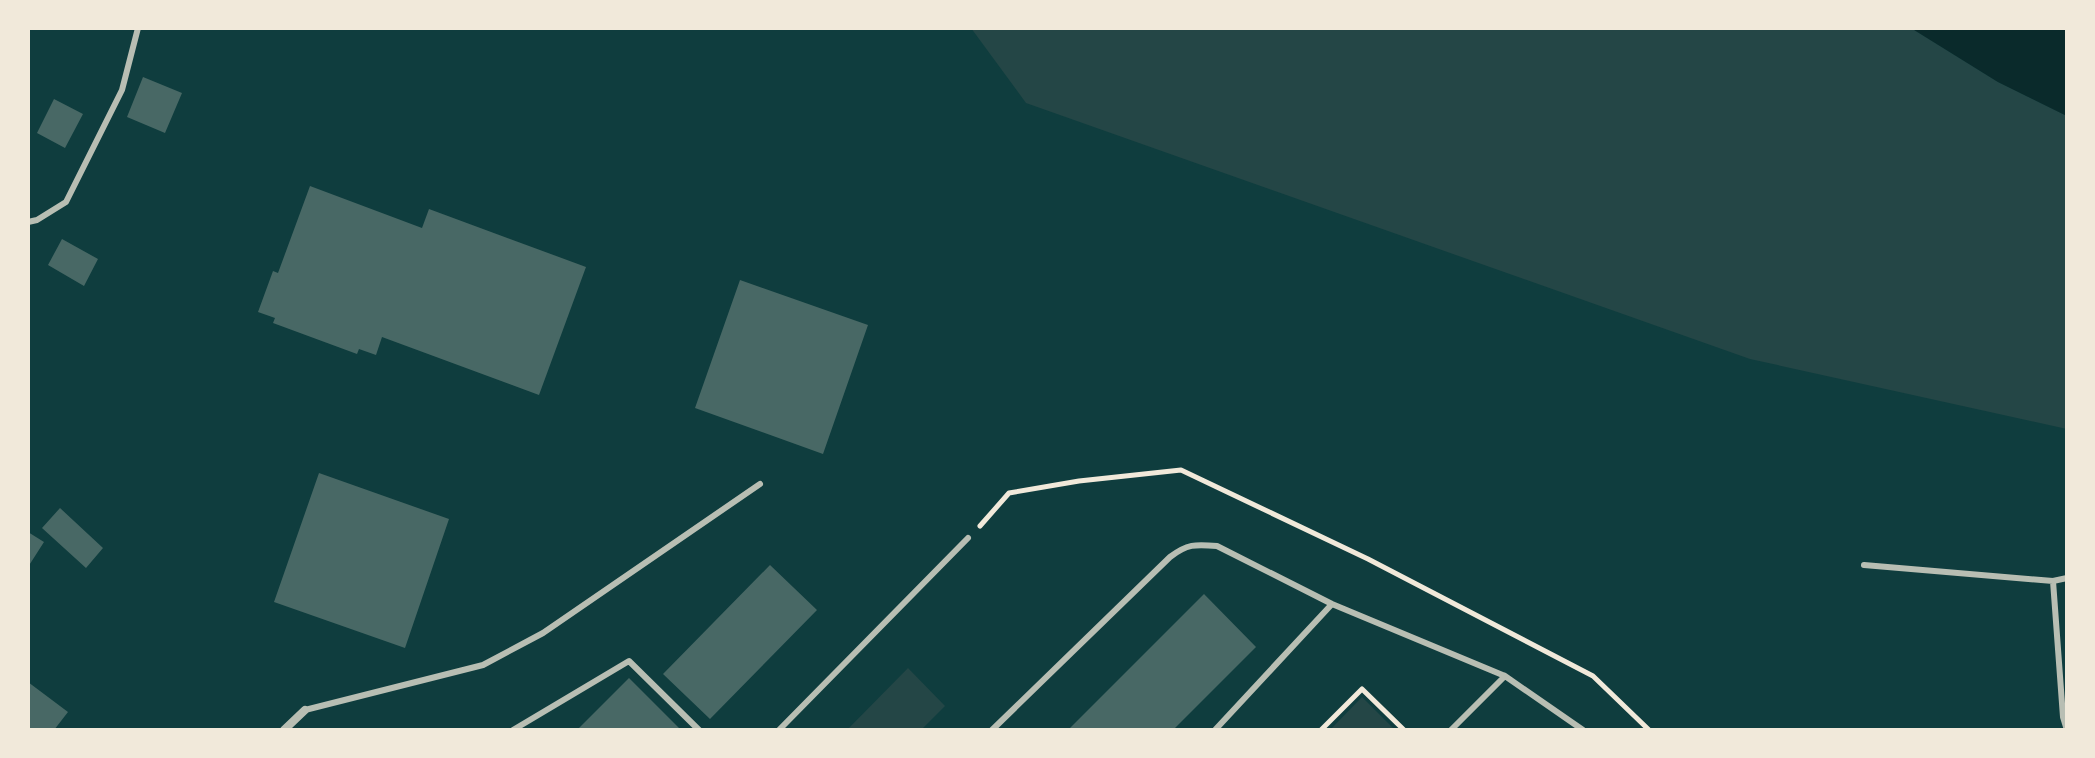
<svg xmlns="http://www.w3.org/2000/svg" width="2095" height="758" font-family="'Fira Sans Condensed',sans-serif">
<rect width="100%" height="100%" fill="#0f3d3e"/>
<path fill="#244646" d="M971,28H1911L1998,82L2067,116V429L1750,359L1026,103Z
M908,668L945,706L921,730H847Z
M1362,697L1395,730H1330Z"/>
<path fill="#0a2a2b" d="M1911,28H2067V116L1998,82Z"/>
<path fill="#486865" d="M143,77L182,93L165,133L127,117Z
M54,99L83,114L65,148L37,133Z
M310,186L422,228L429,209L586,267L539,395L382,337L376,355L359,349L357,354L273,323L275,318L258,312L273,271L278,273Z
M62,239L98,259L84,286L48,265Z
M740,280L868,325L823,454L695,408Z
M319,473L449,519L405,648L274,602Z
M60,508L103,548L86,568L42,528Z
M28,532L44,542L28,567Z
M770,565L817,610L710,719L663,674Z
M1204,594L1256,647L1173,730H1068Z
M629,678L681,730H577Z
M28,682L68,712L54,730H28Z"/>
<g fill="none" stroke-linecap="round" stroke-linejoin="round">
<path stroke="#f1e9da" stroke-width="5" d="M980,526L1009,493L1079,481L1181,470L1368,559L1593,676L1649,730
M1321,730L1362,689L1404,730"/>
<path stroke="#b8beb3" stroke-width="6" d="M28,222L37,220L66,202L122,90L138,28
M1864,565L2053,581
M2067,578L2053,581L2063,717L2067,730
M305,710L483,665L543,633L760,484
M513,730L629,661L699,730
M779,730L968,538
M992,730L1170,557C1187,544 1195,544 1217,546L1332,604L1505,676L1583,730
M1215,730L1332,604
M1451,730L1505,676"/>
<path stroke="#b8beb3" stroke-width="8" d="M284,730L305,710"/>
</g>
<rect width="2095" height="758" fill="none" stroke="#f1e9da" stroke-width="60"/>
</svg>
